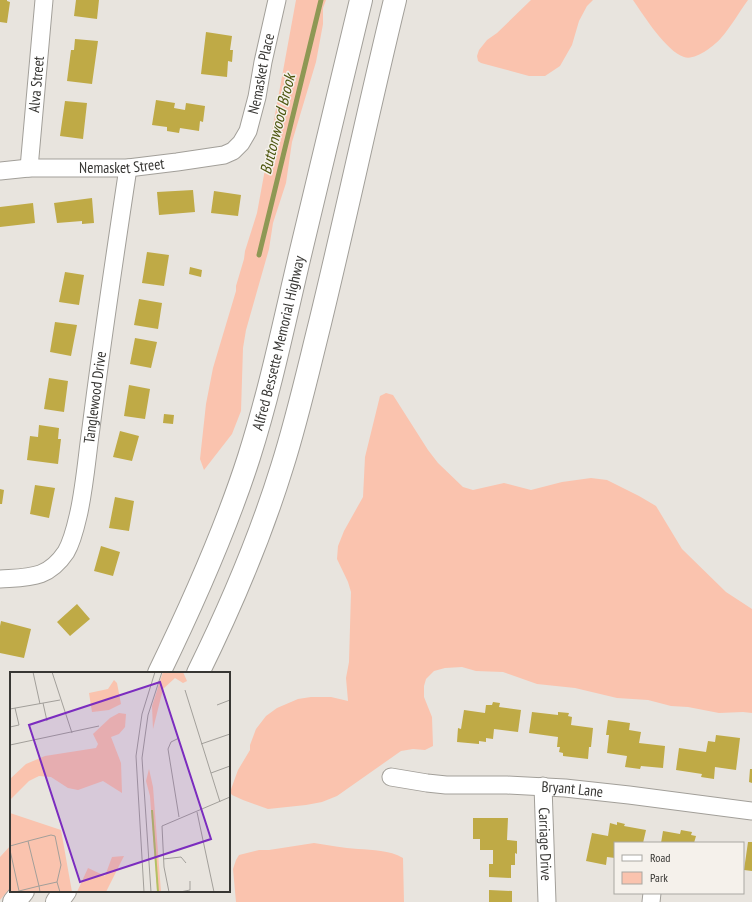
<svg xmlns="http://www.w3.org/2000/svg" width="752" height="902" font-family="'PT Sans Narrow',sans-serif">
<rect width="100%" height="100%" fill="#e8e4de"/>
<path fill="#fac3ae" d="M296,0H326L323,8V24L316,62L292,142L286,183L273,223L269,249L246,330L243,348L241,411L232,434L204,470L200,459L206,404L213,368L236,291V286L244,259L245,251L257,213Z
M531,0H593L587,6L579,21L572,45L560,66L545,76H529L481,63L478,61L477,56L479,50L487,40L497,33Z
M633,0H748C739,12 731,27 721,38C714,46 695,61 684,57C666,51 644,16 633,0Z
M386,393L393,395L428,450L438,463L463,487L473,490L504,483L531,490L562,482L591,478L607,480L639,496L656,506L682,549L726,592L752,609V713L743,712L719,713L688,707L671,706L648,700L617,698L575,688L537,684L503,672L476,671L462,667L445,668L434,671L426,679L424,686V697L432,717L433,746L425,750L413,749L401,751L337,796L322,802L306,805L268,809L243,800L232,795L230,792L238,770L250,750V745L256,729L266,716L277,708L298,699L311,697H331L348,701L346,678L349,662L351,592L348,582L337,559L338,546L344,531L363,497L365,457L380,396Z
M314,843C329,845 343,848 358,849C373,850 389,850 403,858L404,902H236L233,869L236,860L239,855L259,850H269Z
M11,845V887L0,900V857Z"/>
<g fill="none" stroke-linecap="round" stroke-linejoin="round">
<path stroke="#8e9854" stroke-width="5" d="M259,255L321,0"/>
</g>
<path fill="#bfaa46" d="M0,0H7V1L10,2L7,23L0,22Z
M76,0H99L97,19L74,16Z
M206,32L232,36L230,50H233L232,62L228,61L227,77L201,74Z
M75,39L98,41L92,84L67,81L71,50H74Z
M156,100L175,103L174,108L185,110L186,103L205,106L203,122L200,121L199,131L180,128L179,133L167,131V127L152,125Z
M65,101L87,103L83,139L60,136Z
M193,190L195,212L159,215L157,192Z
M214,191L241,195L238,216L211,213Z
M92,198L94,223L82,224V221L57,223L54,203Z
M33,203L35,223L0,227V207Z
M147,252L169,255L164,286L142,283Z
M190,267L202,270L201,277L189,274Z
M65,272L84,275L79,305L59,302Z
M139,299L162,303L158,329L134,325Z
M55,322L77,325L71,356L50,352Z
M135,338L157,342L151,368L130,364Z
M49,378L68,381L64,412L44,409Z
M129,385L150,389L145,419L124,416Z
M164,414L174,415L173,424L163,423Z
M39,425L59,428L58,439H61L58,464L27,460L30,436L38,437Z
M120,431L139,436L132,461L113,457Z
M35,485L55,488L49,518L30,514Z
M0,489L4,490L2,504H0Z
M115,497L134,501L129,531L109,528Z
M101,546L120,552L113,576L94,571Z
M77,604L90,619L70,636L57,622Z
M1,621L31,629L24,658L0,653V626Z
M493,702L500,703L499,707L521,710L518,732L494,729L493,739L486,738V742L479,741V744L457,742L458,728L461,729L464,710L485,713L486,705H492Z
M532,712L558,715V712L569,713L568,716L572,717L571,725L593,728L591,747H589L588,759L563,756V753L559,752L560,747H557L558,737L529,733Z
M608,720L630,723L629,730L641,732L639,743L665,746L663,768L641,766L640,769L625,767L627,756L607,753L609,735H606Z
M716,735L740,738L736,770L715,767L714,779L701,777L702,774L676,770L679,748L706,752L708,741L715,742Z
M750,769H752V783L749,782Z
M473,818H508L507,840L517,841V854L515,853V865H511V878L489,877V864H493V850H480V839H473Z
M617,822L625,824L624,826L646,830L643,843H615V858L607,857L606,865L586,861L592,833L608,836L610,823L617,825Z
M681,830L692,832L691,835L696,836L694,843H661L663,831L680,834Z
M748,842H752V871L744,870Z
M489,890L512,891V902H489Z"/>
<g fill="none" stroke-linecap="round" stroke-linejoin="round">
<g stroke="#a29f99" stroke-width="19">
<g id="minor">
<path id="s1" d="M29,168L44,0"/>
<path id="s2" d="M0,171L29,168H128L177,162L224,155L233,151L241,143L248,131L257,97L263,62L277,0"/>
<path id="s3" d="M0,579C30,577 48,579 66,552C73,540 76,525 79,512C85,484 87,456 91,428C102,341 115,254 128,168"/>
<path id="s4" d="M391,777L427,783L446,785H507L565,788L629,795L752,811"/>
<path id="s5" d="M543,786L547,902"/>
<path d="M651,902L652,893"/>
</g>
</g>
<g stroke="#a29f99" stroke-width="24">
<g id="highway">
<path id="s6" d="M159,673C193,603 225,532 249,457C270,391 284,323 300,255C320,170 341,85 361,0"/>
<path d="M198,673C231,606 260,538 282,467C297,420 308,371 320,323C346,216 369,107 395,0"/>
<path d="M14,902L23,891"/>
<path d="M57,902L65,891"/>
</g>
</g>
<use href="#minor" stroke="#fff" stroke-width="17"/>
<use href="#highway" stroke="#fff" stroke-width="22"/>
</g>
<g text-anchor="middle" stroke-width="3" stroke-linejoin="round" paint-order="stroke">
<g font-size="15" fill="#383734" stroke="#f5f1eb">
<text dy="5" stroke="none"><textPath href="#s2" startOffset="319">Nemasket Place</textPath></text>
<text dy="5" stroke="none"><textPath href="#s1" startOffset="84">Alva Street</textPath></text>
<text dy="5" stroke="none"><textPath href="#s2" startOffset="122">Nemasket Street</textPath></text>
<text dy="5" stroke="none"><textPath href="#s6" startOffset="352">Alfred Bessette Memorial Highway</textPath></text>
<text dy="5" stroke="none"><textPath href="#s3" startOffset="233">Tanglewood Drive</textPath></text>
<text dy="5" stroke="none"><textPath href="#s4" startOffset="182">Bryant Lane</textPath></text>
<text dy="5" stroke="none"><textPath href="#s5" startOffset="58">Carriage Drive</textPath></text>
</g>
<g font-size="16" font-style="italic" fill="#4c550d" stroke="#f5f1eb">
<text transform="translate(277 124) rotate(-76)" y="6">Buttonwood Brook</text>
</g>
</g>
<g transform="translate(10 672)">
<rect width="220" height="220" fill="#e8e4de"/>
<path d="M153,0H173L177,9L173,11L165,6L153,17L143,57L142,34ZM104,8L107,11L111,32L99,38L82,40L79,21L98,17ZM109,41L116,42L115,55L109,62L101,65L111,91L112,121L93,109L68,118L58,116L41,105L29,104L19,109L0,128V107L16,92L35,84L86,76L88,72L83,62L100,46ZM139,97L143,115L151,220H147V217L140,124L136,109ZM0,141L51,158L62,220H0ZM114,184L96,220H67L78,196L95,204L102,185Z" fill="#fac3ae"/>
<path fill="none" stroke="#b3c162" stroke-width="2" d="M142,138L148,220"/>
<path fill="none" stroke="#a29f9a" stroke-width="1" d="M23,0L30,32M42,0L62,61M175,18L210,130M33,31L37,49M207,33L220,28M0,37L50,28M0,55L9,53L5,36M169,66L161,70L158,77L169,145M191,72L220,62M0,73L89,54M201,101L220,94M187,140L204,220M18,169L41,163L45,164L51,193L47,210M0,174L18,169L29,214L9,219L0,178M153,187L171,185L176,191M30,220L29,214L47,210L50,220M134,220L126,84L132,42L145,0M141,220L132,86L138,43L152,0M159,220L154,195L152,154L220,125M170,220L180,218V209"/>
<path fill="#7b2cbf" fill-opacity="0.15" stroke="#7b2cbf" stroke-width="2" d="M150,10L201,167L70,210L19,53Z"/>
<rect width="220" height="220" fill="none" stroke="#383734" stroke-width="2"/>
</g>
<rect x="614" y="842" width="130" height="52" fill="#f5f1eb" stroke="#a9a7a2"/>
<rect x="622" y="855" width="20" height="6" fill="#ffffff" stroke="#a9a7a2"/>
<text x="650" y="862" font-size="12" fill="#383734">Road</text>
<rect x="622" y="872" width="20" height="12" fill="#fac3ae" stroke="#a9a7a2"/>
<text x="650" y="882" font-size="12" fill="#383734">Park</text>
</svg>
